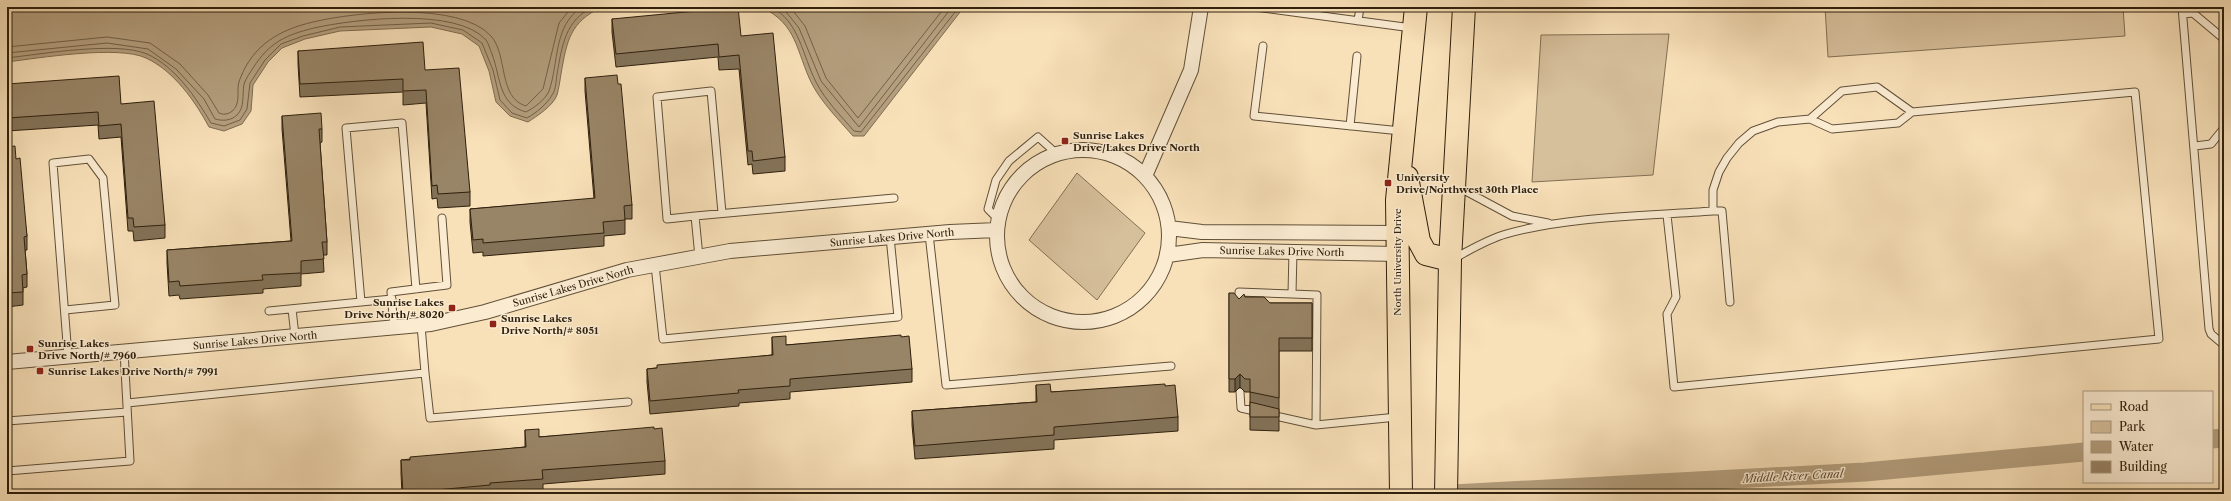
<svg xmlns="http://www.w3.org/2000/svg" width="2231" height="501" font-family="'Libre Caslon Text',serif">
<rect width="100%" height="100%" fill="#f8e0b8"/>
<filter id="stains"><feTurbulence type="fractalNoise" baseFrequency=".005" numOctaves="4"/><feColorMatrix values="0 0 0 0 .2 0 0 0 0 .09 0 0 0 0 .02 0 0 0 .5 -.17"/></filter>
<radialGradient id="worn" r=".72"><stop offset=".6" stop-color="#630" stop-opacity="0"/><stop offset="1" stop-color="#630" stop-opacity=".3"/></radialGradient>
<path fill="#d6bf9b" stroke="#827054" d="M1825,7H2123L2125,36L1828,57Z
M1669,34L1653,175L1532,182L1541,35Z
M1077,173L1145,233L1097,300L1029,240Z"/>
<path fill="#b49f7e" stroke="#7f6c51" d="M7,7H602C570,22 567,40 561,74C560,80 559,88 557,95C553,106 537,116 528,122L510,116L496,102L489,71L479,46L462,34L431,27L340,31L305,39L282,48L268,62L253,85L251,111L242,124L224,131L209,127C195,101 174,71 146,58C118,45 39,58 7,62Z
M761,7H964L864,136H853C839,120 822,103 812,84C796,52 798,24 761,7Z"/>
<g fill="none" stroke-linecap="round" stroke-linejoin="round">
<path stroke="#726046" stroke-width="1" d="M771,7C799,20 803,57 816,82C825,100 841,116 854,131L861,132L959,7
M782,7L799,28L821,81L859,127L952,7
M790,7L805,26L826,78L858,118L945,7
M7,47L107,37L150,43L180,64L208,95L219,113C225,116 233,113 236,106C240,98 236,87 240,79C253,45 279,30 313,22C355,12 459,1 491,36C508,55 498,98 526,106L543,89L559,23L572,7
M7,53L107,43L148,49L176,69L204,99L215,119C222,121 231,121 237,115C245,107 242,95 244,84C246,78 250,73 253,68C269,43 285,35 314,28C354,19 457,7 486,40C489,44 490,50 492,54C501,78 498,104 526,112C534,108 546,99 549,91C559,63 553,25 582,7
M7,58C42,54 116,41 147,54C176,67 196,98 211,123L224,126L240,120L247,109L250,83L265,60L281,44L303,36L340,27L431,23L463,30L482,43L493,70L500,100L512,113L527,118C536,113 547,104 552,95C556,90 556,80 557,74C562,46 565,20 593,7"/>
<path stroke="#b49f7e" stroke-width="19" d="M2212,439L2224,438
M1453,494L1865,472L2084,452"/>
<g stroke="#615038" stroke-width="9">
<path id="service" d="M1255,7L1412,28
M2182,7L2209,329L2211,334L2224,345
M2183,14L2193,13L2224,39
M1358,21L1360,7
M1263,46L1254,116L1401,131
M1810,119L1842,91L1877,87L1912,112
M1350,126L1357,56
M2195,146L2211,144L2224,128
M1458,187L1512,216L1548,223
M1713,211H1722L1730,302
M695,216L667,219L657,97L711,91L722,213
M999,220L988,209L996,180L1009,161L1038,137L1057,154
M929,234L946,385L1171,366
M1293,251L1292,294L1317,295L1316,425
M699,257L695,216L894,198
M1453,259C1470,250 1488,239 1506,234C1569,216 1647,216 1713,211V190L1719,172L1727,158L1739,143L1753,131L1778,122L1810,119L1832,129L1898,123L1912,112L2135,92L2159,339L1674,387L1667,314L1676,297L1667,215
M655,265L663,339L898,317L890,237
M392,299L361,302L346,128L402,123L416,289
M1239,307V292L1292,294
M292,309L295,336
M65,310L115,305L103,178L89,159L53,163L68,356
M269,311L361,302
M394,328L391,292L447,285L442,218
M425,373L430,418L628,402
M1240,392L1241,408L1259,412
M127,403L425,373L421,325
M1271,415L1316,425L1397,417
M7,421L127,412
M7,471L130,461L124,351"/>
</g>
<g stroke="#615038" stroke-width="16">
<path id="minor" d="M997 236a86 86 0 1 1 172 0a86 86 0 1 1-172 0Z
M1145,176L1191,70L1201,7
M1169,228L1202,232L1397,233
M1168,255L1203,250L1397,254
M7,362L431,324L485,312L627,270L730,251L950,232L997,230"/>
</g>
<g stroke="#2f200d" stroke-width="24">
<path id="primary" d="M1407,177L1419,241L1426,254L1450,260
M1401,494L1397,200L1416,7
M1446,494L1450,260L1464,7"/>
</g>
<use href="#service" stroke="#faebd1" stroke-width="7"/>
<use href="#minor" stroke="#faebd1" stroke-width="14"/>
<use href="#primary" stroke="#f8e0b8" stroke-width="22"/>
</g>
<path fill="#837258" stroke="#2f200d" d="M612,19L741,36L785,157V171L753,174L752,164L748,165L739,69L719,70L718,57L616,67L612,32Z
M298,51L425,70L470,192V206L438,208L437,198L432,199L426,103L403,105V92L300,97L298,64Z
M585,78L632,205V219H625V234L604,236V246L483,256V252L473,253L470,222V209L594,199L585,91Z
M7,84L121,104L165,225V238L134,241L133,231H128L121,137L99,139L98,125L7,131Z
M282,116L322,129V142L320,143L327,242V255H323L324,272L301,274V286L263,289V293L180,299L179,295L169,296L167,263V250L291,241L282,129Z
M7,147L16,159L27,236V250H25L27,274V287L23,288V305L7,307Z
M1229,293L1239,299L1245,297L1270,303H1312V351H1279V431L1250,430V392H1245L1240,387L1235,392H1229Z
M772,337L786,345L901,337L912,369V382L790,392V399L739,403V406L650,414L647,382V369L772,355Z
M1036,385L1051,392L1165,386L1178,417V431L1054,440V449L915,459L912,425V411L1036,402Z
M654,429L665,461V474L543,484V492L518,494H402L401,474V460L525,447V430L539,437Z"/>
<path fill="#6a5c47" stroke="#2f200d" d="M1240,374V387L1235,392V379Z"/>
<path fill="#988466" stroke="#2f200d" d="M738,7L741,36L773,33L785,157L753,161L752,151H748L739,55L719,57L718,44L616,54L612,19Z
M423,42L425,70L459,68L470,192L438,194L437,185L432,186L426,90L403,91V79L300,84L298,51Z
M617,75L618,84H621L632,205L624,206L625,220L603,222L604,233L483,243V239L473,240L470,209L595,198L585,78Z
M119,76L121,104L154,101L165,225L134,227L133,218H128L121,124L99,126L98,112L7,118V84Z
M321,113L322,129H319L327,242H322L324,259L301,261V273L262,275L263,280L180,286L179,281L169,282L167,250L292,241L282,116Z
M15,146L16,159L20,158L27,236L24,237L27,274L22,275L23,292L7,293V147Z
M1229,293H1234L1239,299L1244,294L1245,297H1264L1270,303H1312V338H1279V398L1250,392V379H1245L1240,374L1235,379H1229Z
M901,335V337L909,336L912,369L790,379V386L738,390L739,393L650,401L647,369L657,368V365L773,355L772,337L786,336V345Z
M1050,384L1051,392L1165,384V386L1175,385L1178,417L1054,427V435L915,446L912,411L1037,402L1036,385Z
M1250,402L1279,409V417H1250Z
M654,427V429L662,428L665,461L542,470L543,479L490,483V485L403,493L401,460H410V457L526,447L525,430L539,429V437Z"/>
<g fill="#8f2418" stroke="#faebd1" stroke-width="1.5">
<rect x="1061" y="137" width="8" height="8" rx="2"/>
<rect x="1384" y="179" width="8" height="8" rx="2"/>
<rect x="448" y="304" width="8" height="8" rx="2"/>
<rect x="489" y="320" width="8" height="8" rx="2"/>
<rect x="26" y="345" width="8" height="8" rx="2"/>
<rect x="36" y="367" width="8" height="8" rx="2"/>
</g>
<g text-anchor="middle" stroke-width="3" stroke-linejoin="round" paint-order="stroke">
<g font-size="10" font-weight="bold" fill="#2f200d" stroke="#faebd1" text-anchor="start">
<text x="1073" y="139">Sunrise Lakes<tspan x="1073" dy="12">Drive/Lakes Drive North</tspan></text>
<text x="1396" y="181">University<tspan x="1396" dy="12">Drive/Northwest 30th Place</tspan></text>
<text x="444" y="306" text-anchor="end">Sunrise Lakes<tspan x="444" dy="12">Drive North/# 8020</tspan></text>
<text x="501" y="322">Sunrise Lakes<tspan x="501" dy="12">Drive North/# 8051</tspan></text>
<text x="38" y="347">Sunrise Lakes<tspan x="38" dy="12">Drive North/# 7960</tspan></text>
<text x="48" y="375">Sunrise Lakes Drive North/# 7991</text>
</g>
<g font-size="10" fill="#2f200d" stroke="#faebd1">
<text transform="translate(892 237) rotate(-5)" y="4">Sunrise Lakes Drive North</text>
<text transform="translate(1282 251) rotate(1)" y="4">Sunrise Lakes Drive North</text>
<text transform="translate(1397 262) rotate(-90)" y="4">North University Drive</text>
<text transform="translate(573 286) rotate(-16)" y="4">Sunrise Lakes Drive North</text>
<text transform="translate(255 340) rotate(-5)" y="4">Sunrise Lakes Drive North</text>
</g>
<g font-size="11" font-style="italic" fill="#5e4c35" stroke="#faebd1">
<text transform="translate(1793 476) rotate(-3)" y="4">Middle River Canal</text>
</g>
</g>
<rect width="2231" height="501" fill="none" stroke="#f8e0b8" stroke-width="24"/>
<rect x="8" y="8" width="2215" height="485" fill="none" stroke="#2f200d" stroke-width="2"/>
<rect x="12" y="12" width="2207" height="477" fill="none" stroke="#2f200d"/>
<rect x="2083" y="391" width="130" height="92" fill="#faebd1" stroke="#a99a83"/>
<rect x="2091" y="404" width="20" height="6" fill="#f8e0b8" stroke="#a99a83"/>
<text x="2119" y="411" font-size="12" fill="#2f200d">Road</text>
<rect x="2091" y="421" width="20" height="12" fill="#d6bf9b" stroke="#a99a83"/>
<text x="2119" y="431" font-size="12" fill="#2f200d">Park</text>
<rect x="2091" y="441" width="20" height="12" fill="#b49f7e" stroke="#a99a83"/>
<text x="2119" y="451" font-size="12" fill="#2f200d">Water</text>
<rect x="2091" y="461" width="20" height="12" fill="#988466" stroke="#a99a83"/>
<text x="2119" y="471" font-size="12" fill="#2f200d">Building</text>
<rect width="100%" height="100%" filter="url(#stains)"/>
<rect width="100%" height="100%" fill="url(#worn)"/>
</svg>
